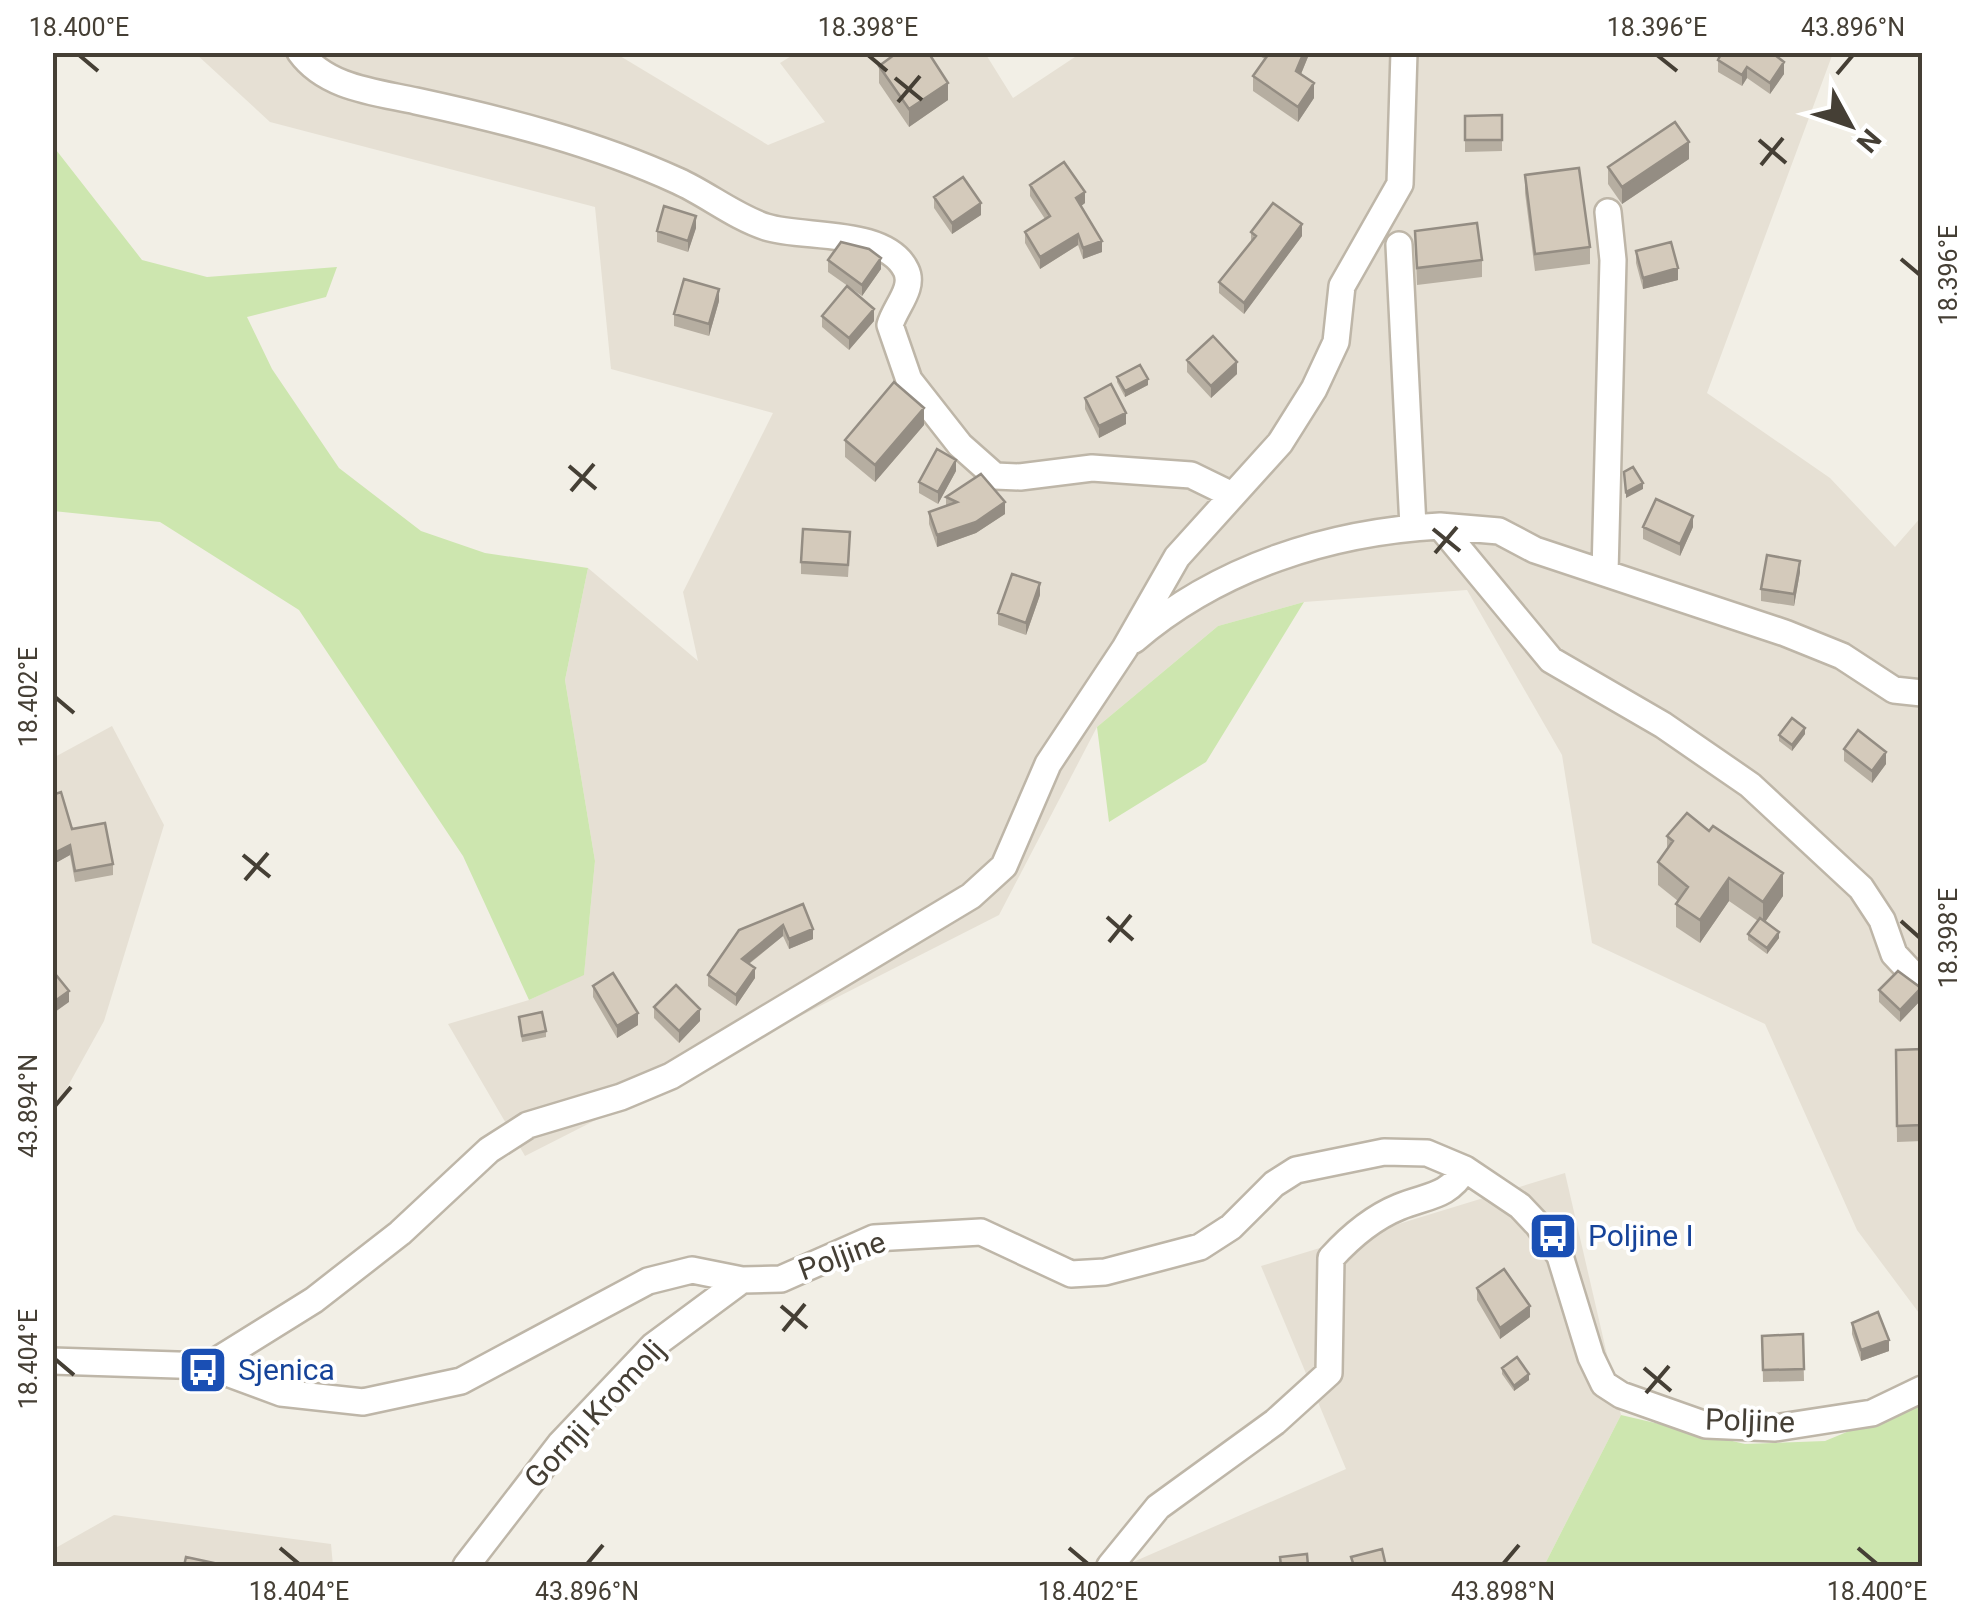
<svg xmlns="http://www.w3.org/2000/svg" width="1975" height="1619" font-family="Roboto,sans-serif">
<rect width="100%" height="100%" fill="#f2efe6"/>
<path fill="#e6e0d4" d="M195,53H615L768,145L825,122L780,63L796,53H985L1013,98L1081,53H1833L1707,393L1830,478L1895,547L1922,516V1312L1919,1313L1857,1230L1765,1024L1592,943L1562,755L1467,590L1304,602L1218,626L1097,727L999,915L525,1156L448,1024L529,1000L584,974L595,861L565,680L588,568L698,661L683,592L773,413L611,369L595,207L270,122Z
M112,726L164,825L104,1021L53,1113V758Z
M1565,1173L1621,1415L1544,1566H1124L1346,1469L1261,1266Z
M114,1515L331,1544L333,1566H53L52,1550Z"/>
<path fill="#cde6af" d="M53,146L142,260L207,277L337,267L326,297L247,317L272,369L339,468L421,531L485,553L588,568L565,680L595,861L584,975L529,1000L463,856L299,610L160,522L53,511Z
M1304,602L1206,762L1109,822L1097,727L1218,626Z
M1922,1401V1566H1544L1621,1415L1745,1444L1825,1441Z"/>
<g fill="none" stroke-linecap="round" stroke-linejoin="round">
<g stroke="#beb6a8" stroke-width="30">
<path id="minor" d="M300,52C326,88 375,92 416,101C504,120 595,143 678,181C707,194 735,217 766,227C803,239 886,228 906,270C915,288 895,307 890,325L909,380L960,445L995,476L1020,477L1092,468L1191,475L1232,495
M1399,245L1413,527
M1440,526L1499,531L1535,550L1785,633L1842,656L1894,690L1922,693
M1605,573L1613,260L1608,212
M1134,640C1219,567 1330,532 1440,526L1551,660L1663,725L1750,785L1861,888L1882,920L1894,954L1922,984
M52,1361L208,1366L281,1393L363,1402L461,1381L648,1281L692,1270L742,1280L781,1279L874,1238L981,1232L1071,1274L1105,1272L1200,1247L1231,1227L1274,1184L1296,1170L1384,1152L1427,1153L1465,1169L1520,1206L1538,1225L1560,1256L1591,1357L1604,1384L1621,1395L1706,1425L1775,1428L1872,1413L1922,1389
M208,1366L314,1300L400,1233L489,1150L528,1125L621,1097L671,1076L971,896L1004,866L1048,764L1125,648L1177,557L1280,443L1314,389L1336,342L1342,286L1400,184L1404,52
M466,1566L561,1443L653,1346L742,1280
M1110,1566L1158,1507L1275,1422L1329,1373L1331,1258C1351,1236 1372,1218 1399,1207C1428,1195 1447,1198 1465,1169"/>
</g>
<use href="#minor" stroke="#fff" stroke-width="25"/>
</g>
<path fill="#b6aea1" d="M1252,52H1310L1301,74L1314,98L1298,122L1253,91V76L1265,59Z
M1718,60L1784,74L1770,94L1747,78L1742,86L1718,72Z
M879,66L948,100L909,127L879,83Z
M1502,115V151L1465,152V116Z
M1689,159L1622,204L1608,184V167Z
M1525,175L1590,247V264L1535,271L1525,193Z
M1030,185L1085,203L1081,206L1102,252L1083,259L1078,245L1040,269L1025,243V232L1045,219L1030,196Z
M934,197L981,215L952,234L934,208Z
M696,228L688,252L657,242V231Z
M1415,231L1482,260V277L1417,285Z
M1251,232L1302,236L1244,314L1219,293V282L1251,242Z
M1636,251L1678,280L1643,289L1636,263Z
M828,260L881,269L862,296L828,272Z
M719,301L709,336L674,326V314Z
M822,316L874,321L849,350L822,327Z
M1187,360L1237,374L1211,398L1187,372Z
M1117,377L1148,385L1125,397L1117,382Z
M1085,398L1126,424L1099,438L1085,409Z
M924,425L875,482L845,457V440Z
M956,471L938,504L919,493V482Z
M946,497L1005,514L976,533L937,547L929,524V512L946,506Z
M1643,527H1693L1680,556L1643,539Z
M850,544L848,577L801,574V562Z
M1800,572L1794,606L1761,601V589Z
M1040,595L1026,635L998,625V613Z
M1805,734L1792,751L1779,741V735Z
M1844,749L1886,764L1872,783L1844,761Z
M52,795L72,829L113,864V875L75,882L70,855L52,865Z
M1667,836L1783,896L1765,922L1779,938L1767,954L1748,940V934L1758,921L1729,901L1700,943L1676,927V904L1678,901L1658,885V862L1667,850Z
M803,904L813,939L789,949L783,936L749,964L755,978L736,1006L708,986V975Z
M593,986L638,1025L617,1038L593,997Z
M1879,990L1921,1000L1900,1022L1879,1002Z
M654,1007L700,1021L679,1043L654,1018Z
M519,1017L546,1031V1037L522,1042Z
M1922,1049V1141L1897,1142L1896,1050Z
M1477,1288L1530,1317L1500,1339L1477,1300Z
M1852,1323L1889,1351L1861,1361L1852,1334Z
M1803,1334L1804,1381L1763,1382L1762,1336Z
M1502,1368L1529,1380L1514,1391L1502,1374Z"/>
<path fill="#948d83" d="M1304,52H1310L1296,86V71Z
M1784,62V74L1770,94V83Z
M1747,67V78L1742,86V75Z
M948,83V100L909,127V109Z
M1314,83V98L1298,122V107Z
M1689,142V159L1622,204V187Z
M1085,192V203L1076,210V198Z
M981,203V215L952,234V223Z
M696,216V228L688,252V241Z
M1302,224V236L1244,314V303Z
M1078,234V245L1040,269V257Z
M1102,241V252L1083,259V248Z
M881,258V269L862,296V285Z
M1678,268V280L1643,289V278Z
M719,289V301L709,336V324Z
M874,309V321L849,350V338Z
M1237,362V374L1211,398V386Z
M1148,379V385L1125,397V391Z
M924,408V425L875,482V465Z
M1126,413V424L1099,438V426Z
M956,460V471L938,504V492Z
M1643,483V489L1626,498V492Z
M1005,502V514L976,533L937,547V535Z
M1693,516V527L1680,556V544Z
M1800,561V572L1794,606V594Z
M1040,583V595L1026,635V623Z
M1805,728V734L1792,751V745Z
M1886,752V764L1872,783V771Z
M70,845V855L52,865V854Z
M1783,873V896L1763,925V902Z
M1729,878V901L1700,943V920Z
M783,925V936L742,969V959Z
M813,929V939L789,949V939Z
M1779,932V938L1767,954V948Z
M755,968V978L736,1006V995Z
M1921,988V1000L1900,1022V1010Z
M69,991V1002L55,1012V1001Z
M700,1009V1021L679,1043V1031Z
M638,1013V1025L617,1038V1026Z
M1530,1306V1317L1500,1339V1328Z
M1889,1340V1351L1861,1361V1350Z
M1529,1374V1380L1514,1391V1386Z"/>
<path fill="#d4cabb" stroke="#948d83" stroke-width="2.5" d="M898,52H928L948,83L909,109L879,66Z
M1270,52H1304L1296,71L1314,83L1298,107L1253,76Z
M1722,52H1771L1784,62L1770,83L1747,67L1742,75L1718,60Z
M1502,115V140H1465V116Z
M1675,122L1689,142L1622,187L1608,167Z
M1064,162L1085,192L1076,198L1102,241L1083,248L1078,234L1040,257L1025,232L1050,216L1030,185Z
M1579,168L1590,247L1535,254L1525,175Z
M963,177L981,203L952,223L934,197Z
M1273,203L1302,224L1244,303L1219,282L1256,236L1251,232Z
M664,206L696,216L688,241L657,231Z
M1477,223L1482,260L1417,268L1415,231Z
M841,242L869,249L881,258L862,285L828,260Z
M1671,242L1678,268L1643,278L1636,251Z
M684,279L719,289L709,324L674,314Z
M847,286L874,309L849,338L822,316Z
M1213,336L1237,362L1211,386L1187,360Z
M1140,365L1148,379L1125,391L1117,377Z
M894,382L924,408L875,465L845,440Z
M1111,384L1126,413L1099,426L1085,398Z
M937,449L956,460L938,492L919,482Z
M1633,467L1643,483L1626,492L1624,472Z
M981,474L1005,502L976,522L937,535L929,512L957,502L946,497Z
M1656,499L1693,516L1680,544L1643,527Z
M803,529L850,532L848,565L801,562Z
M1767,555L1800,561L1794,594L1761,589Z
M1012,574L1040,583L1026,623L998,613Z
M1792,718L1805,728L1792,745L1779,735Z
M1858,730L1886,752L1872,771L1844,749Z
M61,792L72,829L105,823L113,864L75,871L70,845L52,854V795Z
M1687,813L1709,831L1713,826L1783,873L1763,902L1729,878L1700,920L1676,904L1688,887L1658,862L1673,841L1667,836Z
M803,904L813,929L789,939L783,925L742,959L755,968L736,995L708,975L739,930Z
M1760,918L1779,932L1767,948L1748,934Z
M52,970L69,991L55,1001L52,998Z
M1898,971L1921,988L1900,1010L1879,990Z
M613,973L638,1013L617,1026L593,986Z
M676,985L700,1009L679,1031L654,1007Z
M542,1012L546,1031L522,1036L519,1017Z
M1922,1049V1125L1897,1126L1896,1050Z
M1504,1269L1530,1306L1500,1328L1477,1288Z
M1878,1312L1889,1340L1861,1350L1852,1323Z
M1803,1334L1804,1369L1763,1370L1762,1336Z
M1517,1357L1529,1374L1514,1386L1502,1368Z
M1382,1549L1386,1566H1354L1351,1557Z
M1307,1554L1308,1566H1281L1280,1557Z
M186,1557L228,1566H184Z"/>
<path fill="none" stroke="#453f35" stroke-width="4" d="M79,55L98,71M868,55L887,71M1657,55L1677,71M1837,74L1853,55M895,78L922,100M898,102L920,76M1759,140L1786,163M1761,165L1783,138M1901,259L1920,275M569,466L596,489M571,491L594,464M1433,529L1460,551M1435,553L1457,527M55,697L74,713M243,855L270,877M245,880L268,853M1107,917L1133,940M1901,921L1920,938M1109,942L1131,915M55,1106L71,1087M781,1306L807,1328M783,1331L805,1304M55,1359L74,1375M1644,1368L1671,1391M1646,1393L1669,1366M280,1548L299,1564M1069,1548L1088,1564M1858,1548L1877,1564M587,1564L603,1545M1503,1564L1519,1545"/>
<defs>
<g id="bus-square" transform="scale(2.5)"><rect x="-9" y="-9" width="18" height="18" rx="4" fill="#1a4fb4" stroke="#fff"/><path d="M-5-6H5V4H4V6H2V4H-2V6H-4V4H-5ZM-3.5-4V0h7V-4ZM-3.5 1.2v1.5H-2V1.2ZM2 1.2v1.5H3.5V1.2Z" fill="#fff"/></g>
</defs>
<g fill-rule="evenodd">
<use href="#bus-square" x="1553" y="1236"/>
<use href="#bus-square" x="203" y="1370"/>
</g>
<g text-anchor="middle" stroke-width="8" stroke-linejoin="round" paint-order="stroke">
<g font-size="30" fill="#164399" stroke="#fff" text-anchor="start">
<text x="1588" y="1246">Poljine I</text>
<text x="238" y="1380">Sjenica</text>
</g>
<g font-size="30" fill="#453f35" stroke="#fff">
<text transform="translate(842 1256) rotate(-20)" y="10">Poljine</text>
<text transform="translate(595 1414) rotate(-47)" y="10">Gornji Kromolj</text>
<text transform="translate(1750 1421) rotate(2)" y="10">Poljine</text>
</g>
</g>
<rect width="1975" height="1619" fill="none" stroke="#ffffff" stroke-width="110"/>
<g transform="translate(1850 125) rotate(130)" stroke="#ffffff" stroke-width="8" paint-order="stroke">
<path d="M0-8L18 38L0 25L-18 38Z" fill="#453f35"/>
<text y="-15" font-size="28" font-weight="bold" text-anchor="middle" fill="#453f35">N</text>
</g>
<rect x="55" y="55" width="1865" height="1509" fill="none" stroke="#453f35" stroke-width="4"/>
<g font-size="25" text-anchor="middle" fill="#453f35">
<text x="79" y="36">18.400°E</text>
<text x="868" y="36">18.398°E</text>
<text x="1657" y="36">18.396°E</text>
<text x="1853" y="36">43.896°N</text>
<text transform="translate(1948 275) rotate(-90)" y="9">18.396°E</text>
<text transform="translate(28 697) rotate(-90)" y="9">18.402°E</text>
<text transform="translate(1948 938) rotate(-90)" y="9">18.398°E</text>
<text transform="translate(28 1106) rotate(-90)" y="9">43.894°N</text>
<text transform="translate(28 1359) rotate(-90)" y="9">18.404°E</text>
<text x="299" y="1600">18.404°E</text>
<text x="587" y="1600">43.896°N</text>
<text x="1088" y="1600">18.402°E</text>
<text x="1503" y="1600">43.898°N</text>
<text x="1877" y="1600">18.400°E</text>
</g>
</svg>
